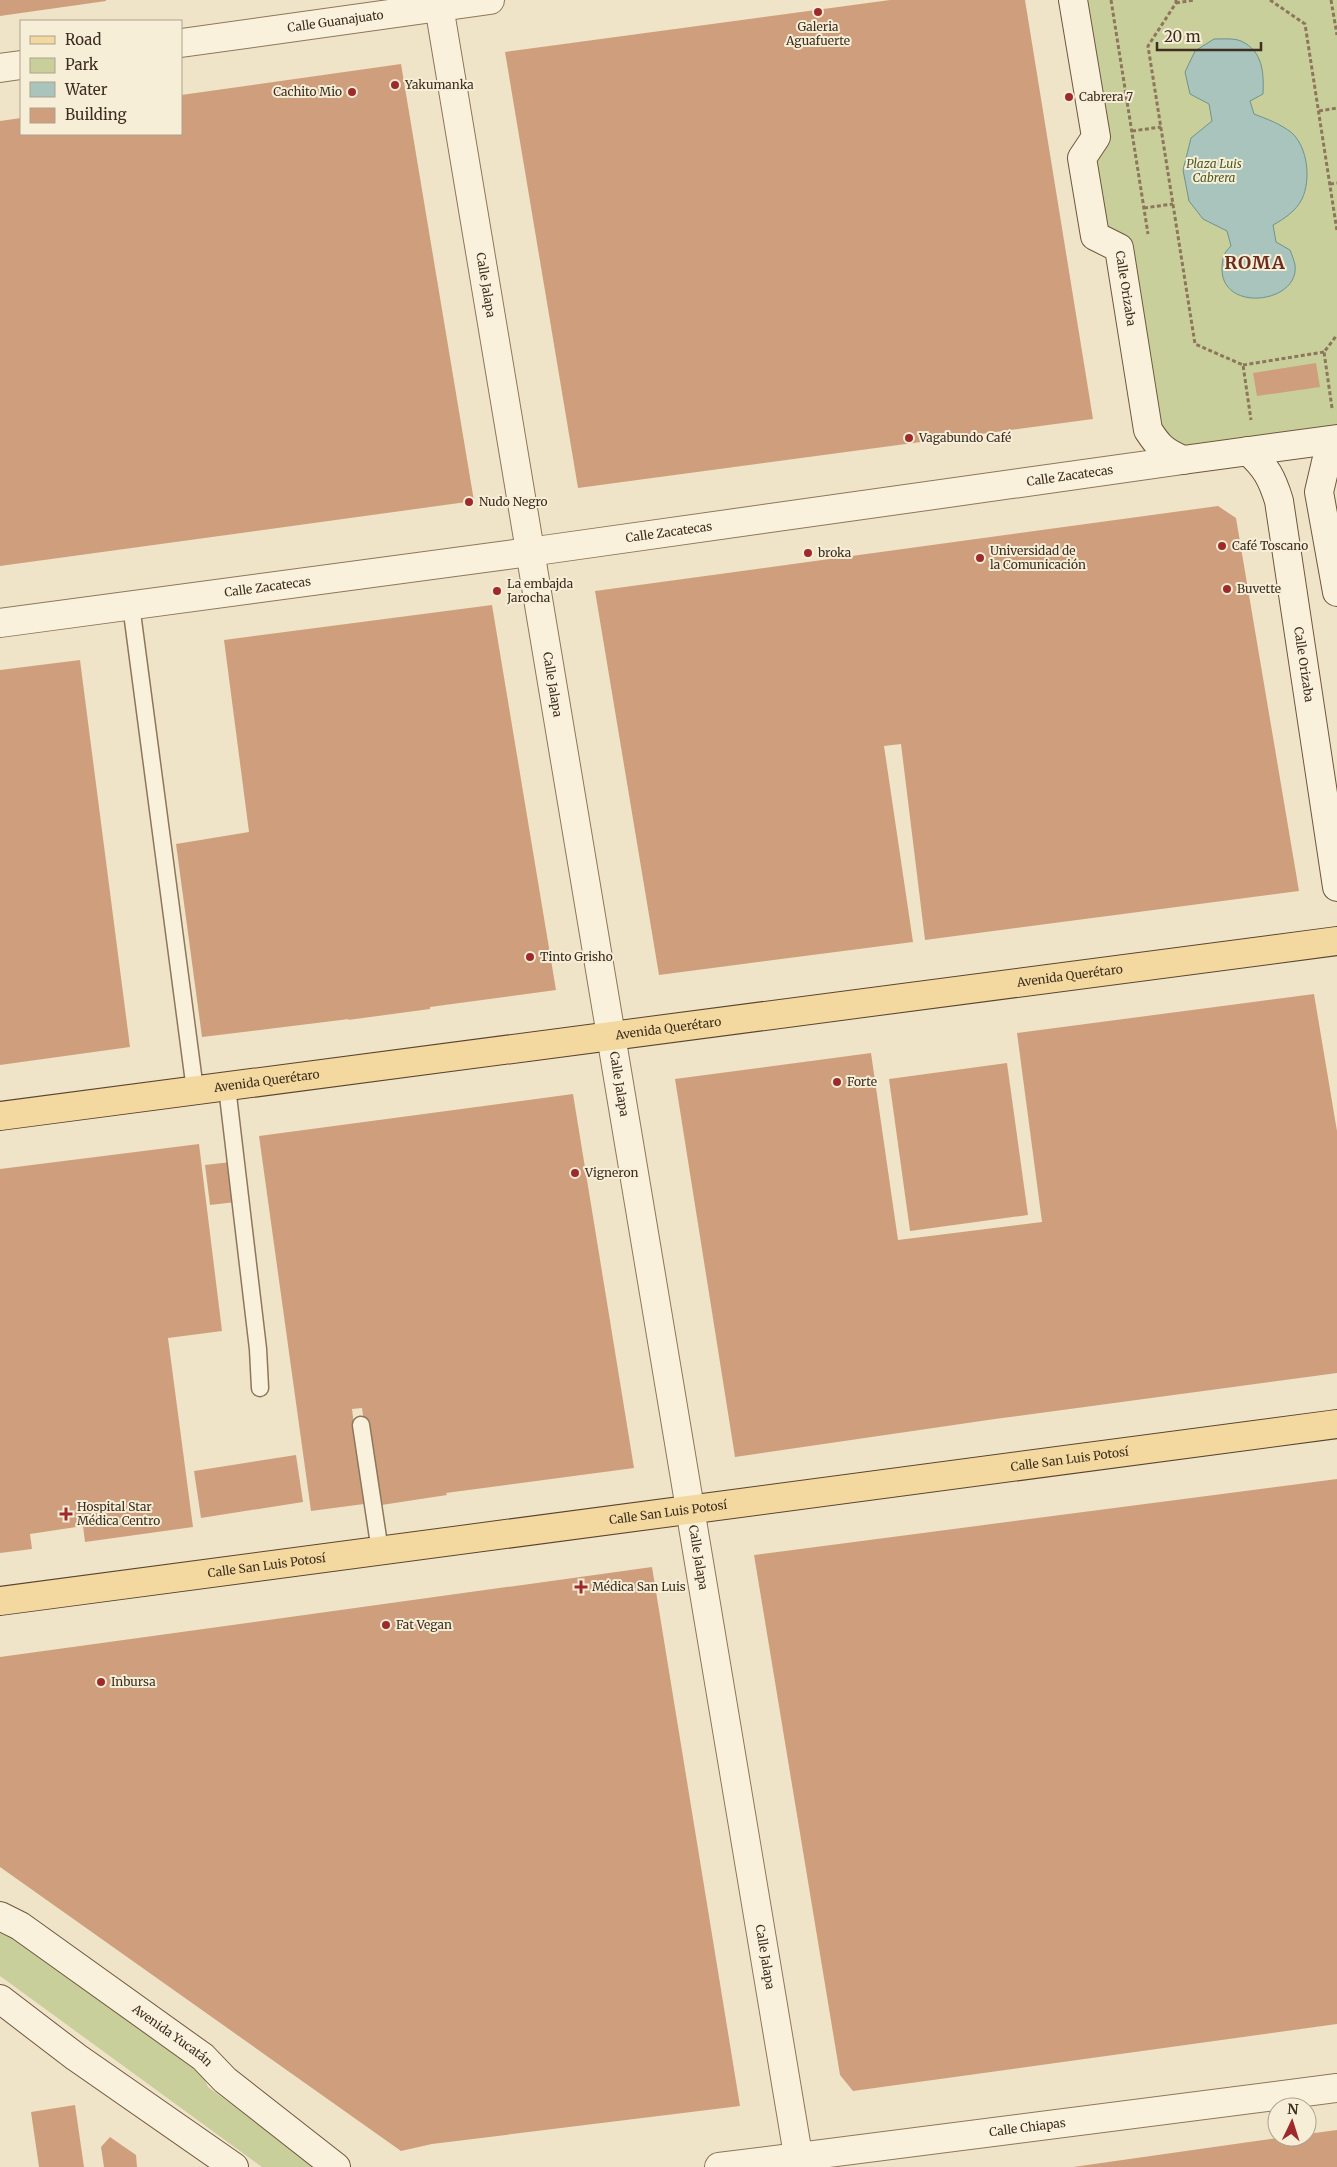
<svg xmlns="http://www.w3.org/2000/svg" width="1337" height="2167" font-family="Merriweather,serif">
<rect width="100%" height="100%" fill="#f0e4c8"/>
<path fill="#c9cf9b" d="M1073,0H1337V439L1166,453L1119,249L1095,236L1096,137Z
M0,1925L198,2064L208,2087L317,2167H262L0,1976Z"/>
<path fill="#a9c4bc" stroke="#6f938a" d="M1214,39C1222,39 1234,38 1241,41C1263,51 1264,73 1263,94L1250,101L1254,114C1267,119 1281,124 1292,133C1308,148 1311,180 1302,199C1296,211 1284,219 1273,225L1276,242L1290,250C1292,255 1294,260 1295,265C1300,303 1223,313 1222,270C1222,260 1223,253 1231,246L1227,231L1203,219L1189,201L1183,170L1191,138L1212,121L1209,104L1190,94L1185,72L1195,51Z"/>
<path fill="#cf9f7d" d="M0,0H106V1L0,16Z
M890,0H1025L1093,419L578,488L505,52Z
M401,64L474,501L0,566V121L21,118V134H181V95Z
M1316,363L1320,387L1257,396L1253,373Z
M1218,506L1236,518L1299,891L925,940L901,744L884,746L913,942L659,975L595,591Z
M492,605L556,990L430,1007V1009L348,1020L349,1019L202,1037L176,844L249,832L224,640Z
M80,660L130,1047L0,1065V670Z
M1314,994L1337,1131V1373L995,1419L735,1457L675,1079L871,1053L898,1240L1042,1222L1017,1033Z
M1007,1063L1028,1215L910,1231L889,1079Z
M573,1094L634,1468L446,1493L447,1495L375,1506L362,1408L352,1409L364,1504L311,1511L259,1136Z
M199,1144L222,1331L168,1338L193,1527L85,1542L83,1526L30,1534L32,1549L0,1553V1169Z
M231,1162L236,1202L210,1205L205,1165Z
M296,1455L303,1502L201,1518L194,1471Z
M1337,1479V2024L853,2091L840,2075L754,1555Z
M652,1567L740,2106L432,2144L401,2151L0,1867V1657Z
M75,2105L84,2167H39L31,2112Z
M1337,2130V2167H1073L1285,2137H1307V2134Z
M110,2137L136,2155L137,2167H104L101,2147Z"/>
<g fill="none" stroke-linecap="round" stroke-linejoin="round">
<g stroke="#8d765c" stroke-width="19">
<path id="lane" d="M131,605L195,1090
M227,1087L258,1349L260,1388
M361,1425L380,1551"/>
</g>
<g stroke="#8d765c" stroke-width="30">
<g id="street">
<path id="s1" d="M438,0L800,2167"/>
<path id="s2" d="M181,43L490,0"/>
<path d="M0,68L21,65"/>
<path id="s3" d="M0,623L529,552L1183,460"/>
<path id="s4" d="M719,2167L1337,2088"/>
</g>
</g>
<g stroke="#6f573f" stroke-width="30">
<g id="secondary">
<path id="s5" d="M1073,0L1096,137L1082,158L1095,236L1119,248L1148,430C1159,447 1164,452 1183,460L1337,439"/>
<path d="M1337,441L1326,462L1319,492L1337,592"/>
<path id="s6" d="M1248,451C1266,467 1272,478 1279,501L1337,887"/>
<path id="s7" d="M0,1916L20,1926L203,2057L225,2080L336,2167"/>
<path d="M0,1999L76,2057L234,2167"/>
</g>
</g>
<g stroke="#5b4430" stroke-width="30">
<g id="primary">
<path id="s8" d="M0,1116L1337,941"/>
<path id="s9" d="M0,1601L1337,1424"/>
</g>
</g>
<path stroke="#8d765c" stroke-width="3" stroke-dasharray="4 2.5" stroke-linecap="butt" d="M1111,0L1148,234
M1176,0V3L1148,46L1195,344L1243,365L1251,420
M1270,0L1305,24L1337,231
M1331,0L1337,35
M1176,3L1194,0
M1319,111L1337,108
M1132,131L1161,127
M1330,184L1337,183
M1144,208L1173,204
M1243,365L1324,352
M1332,408L1324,352L1337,335"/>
<use href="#lane" stroke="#faf1dc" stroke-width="16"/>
<use href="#street" stroke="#faf1dc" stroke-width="28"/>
<use href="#secondary" stroke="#faf1dc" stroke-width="28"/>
<use href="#primary" stroke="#f3d9a0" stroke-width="28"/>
</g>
<g fill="#9e2a2b" stroke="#f7eed8" stroke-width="2">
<circle cx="818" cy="12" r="5"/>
<circle cx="395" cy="85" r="5"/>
<circle cx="352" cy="92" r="5"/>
<circle cx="1069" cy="97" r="5"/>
<circle cx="909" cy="438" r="5"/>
<circle cx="469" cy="502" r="5"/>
<circle cx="1222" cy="546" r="5"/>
<circle cx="808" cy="553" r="5"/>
<circle cx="980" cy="558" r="5"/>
<circle cx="1227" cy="589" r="5"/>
<circle cx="497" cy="591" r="5"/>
<circle cx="530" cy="957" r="5"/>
<circle cx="837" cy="1082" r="5"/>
<circle cx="575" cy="1173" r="5"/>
<path d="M63.5 1506.5h5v5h5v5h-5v5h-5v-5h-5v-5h5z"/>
<path d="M578.5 1579.5h5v5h5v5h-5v5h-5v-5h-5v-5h5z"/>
<circle cx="386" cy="1625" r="5"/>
<circle cx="101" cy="1682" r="5"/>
</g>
<g text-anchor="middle" stroke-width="4" stroke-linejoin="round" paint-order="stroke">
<g font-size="12" fill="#3d2e20" stroke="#f7eed8">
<text dy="4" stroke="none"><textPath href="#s2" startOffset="156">Calle Guanajuato</textPath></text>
<text dy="4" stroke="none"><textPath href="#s1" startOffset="289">Calle Jalapa</textPath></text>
<text dy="4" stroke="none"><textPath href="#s5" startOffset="311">Calle Orizaba</textPath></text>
<text dy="4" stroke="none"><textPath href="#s3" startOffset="1080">Calle Zacatecas</textPath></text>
<text dy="4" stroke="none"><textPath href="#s3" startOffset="675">Calle Zacatecas</textPath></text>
<text dy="4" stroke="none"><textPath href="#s3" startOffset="270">Calle Zacatecas</textPath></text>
<text dy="4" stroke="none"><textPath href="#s6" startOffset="225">Calle Orizaba</textPath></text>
<text dy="4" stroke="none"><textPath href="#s1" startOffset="694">Calle Jalapa</textPath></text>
<text dy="4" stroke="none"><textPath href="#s8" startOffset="1079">Avenida Querétaro</textPath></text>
<text dy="4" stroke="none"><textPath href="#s8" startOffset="674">Avenida Querétaro</textPath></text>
<text dy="4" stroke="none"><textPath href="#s8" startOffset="269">Avenida Querétaro</textPath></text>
<text dy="4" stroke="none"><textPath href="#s1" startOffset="1099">Calle Jalapa</textPath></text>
<text dy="4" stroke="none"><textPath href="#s9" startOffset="1079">Calle San Luis Potosí</textPath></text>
<text dy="4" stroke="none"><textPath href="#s9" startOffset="674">Calle San Luis Potosí</textPath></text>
<text dy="4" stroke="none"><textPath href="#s1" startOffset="1579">Calle Jalapa</textPath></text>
<text dy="4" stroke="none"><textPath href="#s9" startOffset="269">Calle San Luis Potosí</textPath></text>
<text dy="4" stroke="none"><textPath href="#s1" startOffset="1984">Calle Jalapa</textPath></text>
<text dy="4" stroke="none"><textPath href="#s7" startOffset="210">Avenida Yucatán</textPath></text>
<text dy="4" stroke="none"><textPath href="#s4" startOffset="311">Calle Chiapas</textPath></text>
</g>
<g font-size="12" fill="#3d2e20" stroke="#f7eed8" text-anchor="start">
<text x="818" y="31" text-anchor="middle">Galeria<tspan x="818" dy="14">Aguafuerte</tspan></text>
<text x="405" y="89">Yakumanka</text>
<text x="342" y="96" text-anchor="end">Cachito Mio</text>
<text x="1079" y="101">Cabrera 7</text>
<text x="919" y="442">Vagabundo Café</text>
<text x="479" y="506">Nudo Negro</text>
<text x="1232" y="550">Café Toscano</text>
<text x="990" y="555">Universidad de<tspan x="990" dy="14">la Comunicación</tspan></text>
<text x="818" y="557">broka</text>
<text x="507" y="588">La embajda<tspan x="507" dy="14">Jarocha</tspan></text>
<text x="1237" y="593">Buvette</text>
<text x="540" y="961">Tinto Grisho</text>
<text x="847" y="1086">Forte</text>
<text x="585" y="1177">Vigneron</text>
<text x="77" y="1511">Hospital Star<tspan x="77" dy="14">Médica Centro</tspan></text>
<text x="592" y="1591">Médica San Luis</text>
<text x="396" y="1629">Fat Vegan</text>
<text x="111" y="1686">Inbursa</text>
</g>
<g font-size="12" font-style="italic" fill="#4d5a26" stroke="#f7eed8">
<text x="1214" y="168">Plaza Luis<tspan x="1214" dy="14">Cabrera</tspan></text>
</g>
<g font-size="18" font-weight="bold" letter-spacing="1" fill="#6b2e1e" stroke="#f7eed8">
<text x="1255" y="269">ROMA</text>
</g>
</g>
<rect x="20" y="20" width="162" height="115" fill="#f7eed8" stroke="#ada18e"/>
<rect x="30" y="36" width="25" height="8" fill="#f3d9a0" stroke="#ada18e"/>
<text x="65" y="45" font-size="15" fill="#3d2e20">Road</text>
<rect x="30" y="58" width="25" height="15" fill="#c9cf9b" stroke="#ada18e"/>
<text x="65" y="70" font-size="15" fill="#3d2e20">Park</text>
<rect x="30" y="82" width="25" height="15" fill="#a9c4bc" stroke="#ada18e"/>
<text x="65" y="95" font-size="15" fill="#3d2e20">Water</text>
<rect x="30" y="108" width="25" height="15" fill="#cf9f7d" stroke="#ada18e"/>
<text x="65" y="120" font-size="15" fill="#3d2e20">Building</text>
<g transform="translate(1292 2122) rotate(4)"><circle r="24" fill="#f7eed8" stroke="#ada18e"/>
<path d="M0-4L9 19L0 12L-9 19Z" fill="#9e2a2b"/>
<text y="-8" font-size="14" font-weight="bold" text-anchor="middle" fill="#3d2e20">N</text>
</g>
<path d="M1157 42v8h104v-8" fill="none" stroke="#3d2e20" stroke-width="2.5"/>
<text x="1164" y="42" font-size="15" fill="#3d2e20" stroke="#f7eed8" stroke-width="4" paint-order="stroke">20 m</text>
</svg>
